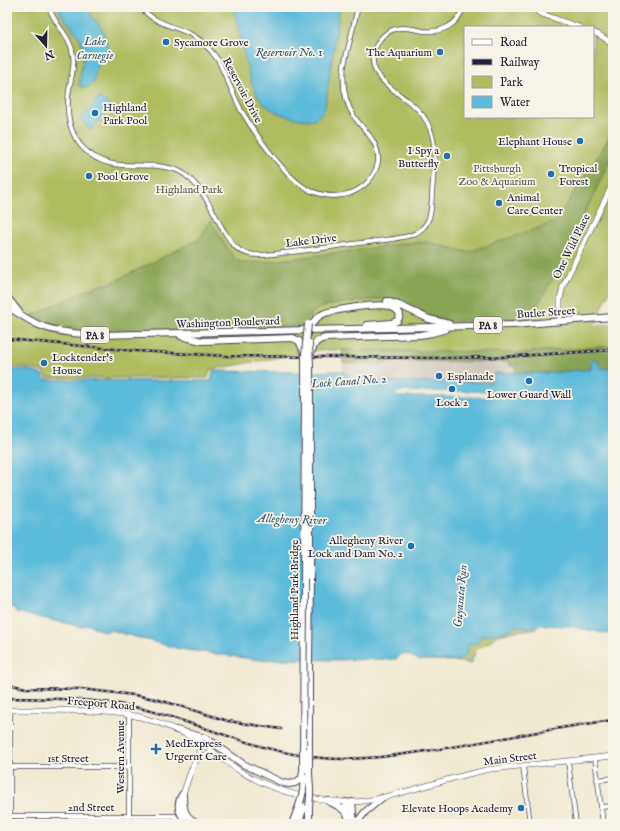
<svg xmlns="http://www.w3.org/2000/svg" width="620" height="831" font-family="'IM FELL English',serif">
<rect width="100%" height="100%" fill="#f7f3e8"/>
<filter id="ink" filterUnits="userSpaceOnUse"><feTurbulence type="fractalNoise" baseFrequency=".025" numOctaves="2"/><feDisplacementMap in="SourceGraphic" scale="8" xChannelSelector="R" yChannelSelector="G"/><feConvolveMatrix kernelMatrix="1 2 1 2 8 2 1 2 1" color-interpolation-filters="sRGB"/></filter>
<filter id="wash" filterUnits="userSpaceOnUse"><feTurbulence type="fractalNoise" baseFrequency=".012" numOctaves="4" result="noise"/><feDisplacementMap in="SourceGraphic" scale="16" xChannelSelector="R" yChannelSelector="G"/><feGaussianBlur stdDeviation="0.9" result="paint"/><feColorMatrix in="noise" values="0 0 0 0 0 0 0 0 0 0 0 0 0 0 0 0 0 1.4 0 .05"/><feComposite in="paint" operator="in"/></filter>
<g filter="url(#wash)">
<rect width="100%" height="100%" fill="#f0e9d1"/>
<path fill="#ccc2b9" d="M388,361L510,362L516,366V373H494V378L564,382H338L348,374L343,371V363L385,364Z"/>
<path fill="#aebc5e" stroke="#686f4c" fill-rule="evenodd" d="M7,7H613V284L594,326L613,324V346L531,352V353L319,350L210,370L208,378H47L43,372L24,367L7,368ZM465,27H593V117H465Z
M535,623L536,629L516,631L496,636L489,642L475,650L474,656L470,664L454,661L459,650L480,627Z"/>
<path fill="#8aa455" stroke="#566348" d="M613,130V154L555,275L538,304L523,318L454,321L443,320L434,318L387,299H377L325,306C314,310 308,315 304,326L106,332L84,330L69,327L31,316L97,286L111,283L199,239L211,221L224,244L234,258L238,261L243,263L265,262L365,249L404,243L427,242L468,252L555,222L603,148Z
M613,346V369H591L547,373H516V366H510L509,362L388,361L385,364L343,363L342,350L531,353V352Z"/>
<path fill="#5cbada" stroke="#3f6e8a" fill-rule="evenodd" d="M58,7H87C90,14 93,18 98,23C103,30 108,41 108,50C106,56 100,60 98,66C94,74 98,84 87,87C84,88 82,87 79,85L83,60L82,43L77,34L61,14Z
M231,7H340L325,107C319,120 313,121 300,119C260,112 254,96 245,59C242,45 239,31 236,17Z
M99,97L111,106L91,130L80,120Z
M597,359L601,368L613,369V634H609L569,626L541,625L529,628L518,626L504,632L487,635L480,637L478,643L469,644L466,654L462,659L454,661L420,660L406,654H402L397,659H391L334,660L285,659L259,660L180,649L110,630L105,632L87,624L82,627L16,612L14,608L7,606V370L26,369L43,375L45,380L211,381L213,371L299,372L343,371L348,374L349,382H493L494,373H547L591,369L590,361ZM398,392H507V397L398,396L396,393Z"/>
<path fill="#f0e9d1" d="M398,392H507V397L398,396L396,395V393Z"/>
<g fill="none" stroke-linecap="round" stroke-linejoin="round">
<path stroke="#5cbada" stroke-width="1" d="M466,654L469,658L470,664"/>
</g>
</g>
<g filter="url(#ink)">
<g fill="none" stroke-linecap="round" stroke-linejoin="round">
<g stroke="#414052" stroke-width="5.5">
<path id="minor" d="M49,7C54,25 71,35 73,55C75,67 71,78 69,90C66,110 68,131 82,147C105,171 129,164 158,166C165,167 173,168 179,171C199,181 212,209 222,228C228,237 232,246 241,251C247,254 252,255 259,255C269,255 281,253 292,252C318,249 343,245 369,242C382,240 403,239 414,234C425,229 430,220 431,208C432,199 432,190 433,181C434,164 437,146 430,129C427,120 420,111 413,105C394,89 361,74 377,44C382,34 393,27 405,28C411,28 417,30 423,31C441,33 458,26 463,7
M141,7C154,24 172,25 190,34C201,39 211,50 218,60C226,76 233,94 241,110C254,132 286,179 309,190C322,196 337,198 351,193C364,188 375,177 378,162C380,143 365,131 355,118C344,102 342,84 344,65L358,7
M10,710V824
M129,714V824
M595,758L603,824
M568,761L576,824
M523,766L530,824
M7,767H128
M597,780L613,778
M601,807L613,806
M7,816H175L180,824"/>
</g>
<g stroke="#414052" stroke-width="6">
<path id="major" d="M534,7L538,12L542,14L579,27
M593,32L601,36L613,44
M560,321V299L563,286L613,183
M7,710C39,710 72,709 104,712C116,713 128,714 140,717C152,720 163,724 174,729C199,739 218,757 240,771C271,790 308,800 344,802C363,803 382,798 400,793C431,785 460,775 491,769L613,756
M198,759L204,755L215,753
M183,794C186,785 189,777 192,768C197,759 199,755 201,743"/>
</g>
<g stroke="#414052" stroke-width="8">
<path id="highway" d="M7,297L19,312
M387,301L399,305L429,319L449,324
M7,306C18,313 28,320 39,325C58,333 81,334 101,335L513,325L613,317
M312,324C315,320 317,317 321,315C329,310 378,303 388,306C393,307 397,309 400,314L399,318L397,321L391,323L367,325
M181,336L202,341L293,338L299,341L305,354
M310,355C314,345 315,340 326,338L420,335L432,333L446,329
M176,730L205,738L215,744L243,764L268,776L283,783L289,784L295,783L302,778L303,771
M309,750V661L310,577
M309,774L310,788
M303,791L304,774
M183,794C183,809 184,818 200,824
M182,795C175,806 180,818 191,824
M328,801C339,806 349,811 350,824
M346,802L347,814
M352,802L354,824
M292,824L300,803
M298,824L305,805
M309,824V806
M356,824L365,812L382,798"/>
</g>
<use href="#minor" stroke="#fff" stroke-width="4"/>
<use href="#major" stroke="#fff" stroke-width="5"/>
<use href="#highway" stroke="#fff" stroke-width="6"/>
<g stroke="#22223b" stroke-width="2.5">
<path id="rail" d="M7,339L136,351L227,356L444,358L501,357L613,350
M7,684L26,688L81,689L134,695L155,699L180,706L228,721L281,729
M7,698C53,699 97,698 143,709C202,724 260,753 322,758C357,761 391,756 426,751C489,742 551,728 613,720"/>
</g>
<use href="#rail" stroke="#f7f3e8" stroke-width="1" stroke-dasharray="3" stroke-linecap="butt"/>
<g stroke="#414052" stroke-width="8" stroke-linecap="butt">
<path id="highway-bridge" d="M309,343L310,366V577
M309,750V774
M303,771L305,395V354L308,324
M300,803L303,791
M309,806L310,797V788"/>
</g>
<use href="#highway-bridge" stroke="#fff" stroke-width="6"/>
</g>
</g>
<g fill="#1f6fb2" stroke="#f7f3e8" stroke-width="1.5">
<circle cx="166" cy="42" r="4"/>
<circle cx="440" cy="52" r="4"/>
<circle cx="95" cy="113" r="4"/>
<circle cx="580" cy="141" r="4"/>
<circle cx="447" cy="156" r="4"/>
<circle cx="551" cy="174" r="4"/>
<circle cx="89" cy="176" r="4"/>
<circle cx="499" cy="203" r="4"/>
<circle cx="44" cy="363" r="4"/>
<circle cx="439" cy="376" r="4"/>
<circle cx="529" cy="381" r="4"/>
<circle cx="452" cy="389" r="4"/>
<circle cx="411" cy="546" r="4"/>
<path d="M154 743h4v4h4v4h-4v4h-4v-4h-4v-4h4z"/>
<circle cx="521" cy="808" r="4"/>
</g>
<g text-anchor="middle" stroke-width="3.5" stroke-linejoin="round" paint-order="stroke">
<g fill="#f7f3e8" stroke="#62616f" stroke-width="1">
<rect x="474" y="317" width="28" height="16" rx="3"/>
<rect x="81" y="327" width="28" height="16" rx="3"/>
</g>
<g font-size="10" font-weight="bold" fill="#22223b">
<text x="488" y="329">PA 8</text>
<text x="95" y="339">PA 8</text>
</g>
<g font-size="11" fill="#22223b" stroke="#f7f3e8" text-anchor="start">
<text x="174" y="46">Sycamore Grove</text>
<text x="432" y="56" text-anchor="end">The Aquarium</text>
<text x="103" y="111">Highland<tspan x="103" dy="13">Park Pool</tspan></text>
<text x="572" y="145" text-anchor="end">Elephant House</text>
<text x="439" y="154" text-anchor="end">I Spy a<tspan x="439" dy="13">Butterfly</tspan></text>
<text x="559" y="172">Tropical<tspan x="559" dy="13">Forest</tspan></text>
<text x="97" y="180">Pool Grove</text>
<text x="507" y="201">Animal<tspan x="507" dy="13">Care Center</tspan></text>
<text x="52" y="361">Locktender's<tspan x="52" dy="13">House</tspan></text>
<text x="447" y="380">Esplanade</text>
<text x="529" y="398" text-anchor="middle">Lower Guard Wall</text>
<text x="452" y="406" text-anchor="middle">Lock 2</text>
<text x="403" y="544" text-anchor="end">Allegheny River<tspan x="403" dy="13">Lock and Dam No. 2</tspan></text>
<text x="165" y="747">MedExpress<tspan x="165" dy="13">Urgernt Care</tspan></text>
<text x="513" y="812" text-anchor="end">Elevate Hoops Academy</text>
</g>
<g font-size="11" fill="#22223b" stroke="#f7f3e8">
<text transform="translate(243 90) rotate(62)" y="4">Reservoir Drive</text>
<text transform="translate(311 240) rotate(-7)" y="4">Lake Drive</text>
<text transform="translate(571 246) rotate(-64)" y="4">One Wild Place</text>
<text transform="translate(546 312) rotate(-4)" y="4">Butler Street</text>
<text transform="translate(228 322) rotate(-2)" y="4">Washington Boulevard</text>
<text transform="translate(294 590) rotate(-90)" y="4">Highland Park Bridge</text>
<text transform="translate(101 703) rotate(5)" y="4">Freeport Road</text>
<text transform="translate(120 757) rotate(-90)" y="4">Western Avenue</text>
<text x="68" y="762">1st Street</text>
<text transform="translate(510 758) rotate(-7)" y="4">Main Street</text>
<text x="91" y="811">2nd Street</text>
</g>
<g font-size="11" fill="#535847" stroke="#f7f3e8">
<text x="497" y="172">Pittsburgh<tspan x="497" dy="13">Zoo &amp; Aquarium</tspan></text>
<text x="189" y="193">Highland Park</text>
</g>
<g font-size="12" font-style="italic" fill="#365773" stroke="#f7f3e8">
<text x="95" y="45">Lake<tspan x="95" dy="14">Carnegie</tspan></text>
<text x="289" y="56">Reservoir No. 1</text>
<text transform="translate(349 381) rotate(-4)" y="4">Lock Canal No. 2</text>
<text transform="translate(292 519) rotate(2)" y="4">Allegheny River</text>
<text transform="translate(460 596) rotate(-85)" y="4">Guyasuta Run</text>
</g>
</g>
<rect width="620" height="831" fill="none" stroke="#f7f3e8" stroke-width="24"/>
<rect x="464" y="26" width="130" height="92" fill="#f7f3e8" stroke="#a29fa3"/>
<rect x="472" y="39" width="20" height="6" fill="#ffffff" stroke="#a29fa3"/>
<text x="500" y="46" font-size="12" fill="#22223b">Road</text>
<rect x="472" y="59" width="20" height="6" fill="#22223b" stroke="#a29fa3"/>
<text x="500" y="66" font-size="12" fill="#22223b">Railway</text>
<rect x="472" y="76" width="20" height="12" fill="#aebc5e" stroke="#a29fa3"/>
<text x="500" y="86" font-size="12" fill="#22223b">Park</text>
<rect x="472" y="96" width="20" height="12" fill="#5cbada" stroke="#a29fa3"/>
<text x="500" y="106" font-size="12" fill="#22223b">Water</text>
<g transform="translate(46 46) rotate(160)" stroke="#f7f3e8" stroke-width="3" paint-order="stroke">
<path d="M0-3L7 15L0 10L-7 15Z" fill="#22223b"/>
<text y="-6" font-size="11" font-weight="bold" text-anchor="middle" fill="#22223b">N</text>
</g>
</svg>
